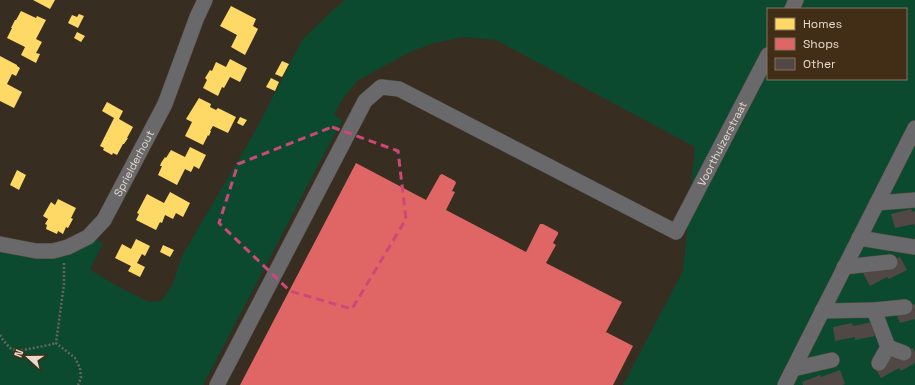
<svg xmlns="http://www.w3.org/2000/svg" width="915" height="385" font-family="'Space Grotesk',sans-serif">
<rect width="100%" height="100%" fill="#382d21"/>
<path fill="#0c4a30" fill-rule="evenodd" d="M345,0H915V385H623L683,271L695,147L496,40L464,37L433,43L408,53L357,81L343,98L334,115L342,120L203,385H0V249L94,239L103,243L90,270L119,287L149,302L161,301L173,284L182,256L256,130L302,40L333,10ZM768,9H906V79H768Z"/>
<path fill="#ffd966" d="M33,0H55L50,9Z
M231,6L256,19L253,26L258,29L245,55L231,47L237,35L220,26Z
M21,11L36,18L37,16L46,20L36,39L42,42L36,53L40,54L36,63L21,55L25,47L7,38L12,28H11L15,20H16Z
M79,14L84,16L78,28L68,23L72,15L77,17Z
M77,32L85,36L81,42L74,38Z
M0,56L17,65V66L20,68L16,76L12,74L7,84L22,92L14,108L0,101Z
M230,59L247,68L240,82L230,77L224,88L222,87L218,96L203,88L207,80L205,78L210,70L212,71L216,62L226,67Z
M282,61L289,64L282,77L275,74Z
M271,78L279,82L275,91L266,87Z
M199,98L211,104L210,107L216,110L218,108L236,117L228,133L213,126L210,131H211L209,136L208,135L203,145L185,136L192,122L186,119Z
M107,102L123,111L119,119L133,127L127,138H128L124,144H123L117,155L113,153L112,155L103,150L104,148L100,146L114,118L102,111Z
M240,117L247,120L243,126L237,123Z
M190,147L206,155L199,169L194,166L191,172L185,169L177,185L158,175L162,166H160L161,163L165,157L166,158L171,150L185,157Z
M17,170L26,175L19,190L10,185Z
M170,192L190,203L183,217L176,213L173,219L165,215L162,223L160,222L156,230L136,220L139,214L137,213L147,194L164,203Z
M58,199L76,208L71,218L73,219L68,228L66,227L63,234L58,231L57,234L46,229L47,225L45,224L48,219L43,216L51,202L55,205Z
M136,239L150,246L145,256L142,254L137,263L145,267L140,277L128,271L131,266L115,258L122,244L131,249Z
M163,245L174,250L170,257L160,252Z"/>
<path fill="#e06666" d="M356,163L426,200L440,175L442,174L455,181L456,183L452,191L455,192L446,210L526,252L540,224H543L558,232V234L553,243L556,245L546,263L622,302L606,332L633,346L613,385H240Z"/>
<path fill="#514745" d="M911,209L912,212L915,211V227L914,224L895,228L891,214Z
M900,257L907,270L889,279L887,277L870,286L863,273L881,263L882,266Z
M915,304V319L900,323L895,310Z
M872,322L875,336L855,340V337L835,341L833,327L852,323L853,326Z
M913,348L915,352V363L901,371L899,368L881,378L874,366L893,355L895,358Z
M840,370L845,384L842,385H803L802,382L820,375L821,377Z"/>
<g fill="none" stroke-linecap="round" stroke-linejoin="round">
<g stroke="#52493e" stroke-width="16">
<g id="minor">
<path d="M792,9L796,0"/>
<path d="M877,203L915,200"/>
<path d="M859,238L915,247"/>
<path id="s1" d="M0,244L36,251H53L68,247L88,237L104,220L165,104L197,17L205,0"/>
<path d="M844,267L890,262"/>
<path d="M874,310L905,307"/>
<path d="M822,311L874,310L888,347L879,363"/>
<path d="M888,347L904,353"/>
<path d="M793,369L832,360"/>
<path id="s2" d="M217,385L365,101L381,87L399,89L676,232L768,55"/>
<path d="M785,385L915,128"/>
</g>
</g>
<path stroke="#686361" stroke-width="2.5" stroke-dasharray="2 2" stroke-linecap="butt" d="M64,263V284L56,343L75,358L80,368L81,378L78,385
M0,335L3,340L10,348L18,351L49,345L56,343"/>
<use href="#minor" stroke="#69696b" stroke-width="15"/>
</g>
<path fill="none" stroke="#cb4877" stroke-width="3" stroke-dasharray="8 5" stroke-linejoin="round" d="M332,127L398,151L406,219L352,309L290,291L219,223L238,164Z"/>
<g text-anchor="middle" stroke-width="4" stroke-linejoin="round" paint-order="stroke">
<g font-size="11" fill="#e7dacc" stroke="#422e17">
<text dy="4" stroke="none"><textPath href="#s2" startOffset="771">Voorthuizerstraat</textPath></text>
<text dy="4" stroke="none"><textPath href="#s1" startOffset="179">Sprielderhout</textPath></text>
</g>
</g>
<rect x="767" y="8" width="140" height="72" fill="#422e17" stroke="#84735f"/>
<rect x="775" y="18" width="20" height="12" fill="#ffd966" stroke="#84735f"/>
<text x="803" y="28" font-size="12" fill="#e7dacc">Homes</text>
<rect x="775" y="38" width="20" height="12" fill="#e06666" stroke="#84735f"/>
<text x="803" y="48" font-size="12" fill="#e7dacc">Shops</text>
<rect x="775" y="58" width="20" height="12" fill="#514745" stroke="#84735f"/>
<text x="803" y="68" font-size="12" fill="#e7dacc">Other</text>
<g transform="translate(28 357) rotate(291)" stroke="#422e17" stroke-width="3" paint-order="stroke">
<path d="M0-3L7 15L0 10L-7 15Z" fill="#e7dacc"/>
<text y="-6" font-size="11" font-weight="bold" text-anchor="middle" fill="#e7dacc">N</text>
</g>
</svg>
